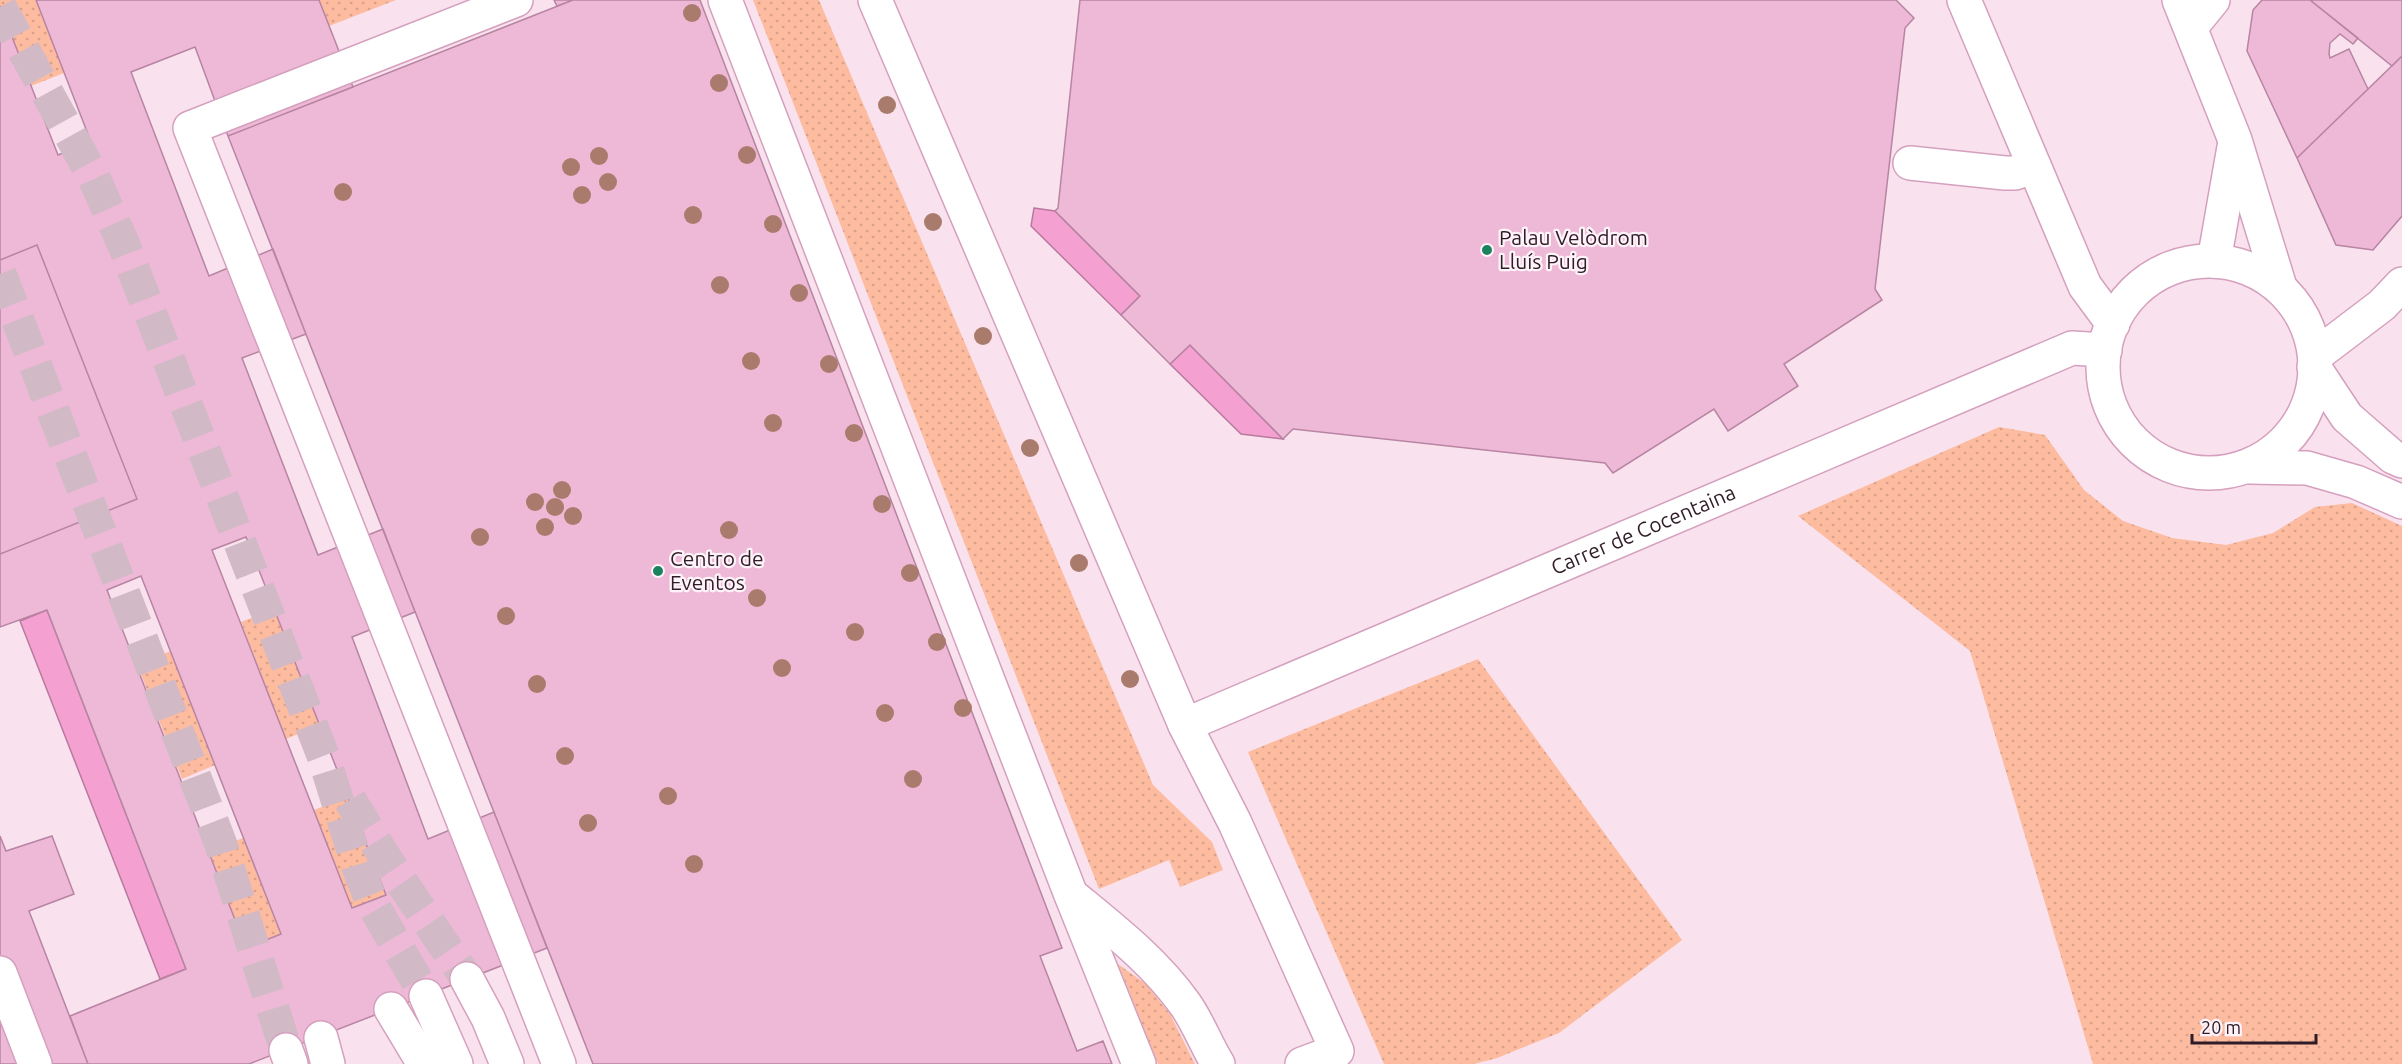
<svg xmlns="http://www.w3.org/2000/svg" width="2402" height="1064" font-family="Ubuntu,sans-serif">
<defs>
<pattern id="grass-dots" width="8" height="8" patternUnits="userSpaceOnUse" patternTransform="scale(1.5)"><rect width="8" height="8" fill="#fdbba0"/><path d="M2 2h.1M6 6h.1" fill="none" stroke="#d9a08a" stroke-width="1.8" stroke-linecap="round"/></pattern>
</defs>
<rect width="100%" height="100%" fill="#f9e2ee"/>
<path fill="url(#grass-dots)" d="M0,0H36L64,73L31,86L0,6Z
M319,0H396L329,26Z
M753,0H819L1153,785L1212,842L1223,870L1180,887L1169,860L1099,889Z
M1999,427L2045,435L2084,490L2123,521L2172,538L2226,545L2273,533L2315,507L2352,503L2402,526V1064H2093L1970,651L1798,516Z
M275,609L320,725L286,739L241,622Z
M171,651L215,765L182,779L137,664Z
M1478,659L1682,940L1559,1033L1497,1058L1474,1064H1384L1248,752Z
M348,797L386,895L352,908L314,810Z
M243,838L281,934L246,948L209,851Z
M1118,964L1146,984L1170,1014L1195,1064H1158Z"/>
<path fill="#f4a1d2" stroke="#b9799f" stroke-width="1.5" d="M1034,208L1055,211L1140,296L1121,315L1031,226Z
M1190,345L1283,439L1241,434L1170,364Z
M47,610L186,969L160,979L20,621Z"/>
<path fill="#eeb8d7" stroke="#b784a2" stroke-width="1.5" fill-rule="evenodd" d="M36,0H319L353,87L228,136L195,47L131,72L209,276L273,249L306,334L242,358L318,555L383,529L415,612L352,637L428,839L494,812L547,948L249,1064H88L70,1016L186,969L47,610L0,627V554L137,499L37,245L0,260V6L58,155L91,142ZM246,537L386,895L352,908L212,550ZM141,576L281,934L246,948L107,590Z
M554,0H573L557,6Z
M573,0H700L1062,948L1040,956L1077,1051L1103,1041L1112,1064H593L228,136Z
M1080,0H1896L1914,18L1905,28L1875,289L1882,300L1784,364L1798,386L1728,431L1714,409L1613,473L1605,463L1293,429L1283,439L1190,345L1170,364L1121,315L1140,296L1055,211L1058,208Z
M2262,0H2310L2358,38L2353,44L2340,34L2330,43L2329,54L2330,58L2349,49L2368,89L2297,158L2247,51L2253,10Z
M2310,0H2402V56L2392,66Z
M2402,56V216L2373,250L2336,245L2297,158Z
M37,245L137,499L0,554V260Z
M0,836L6,851L52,836L74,894L29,911L88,1064H0Z"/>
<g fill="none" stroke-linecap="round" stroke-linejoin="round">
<path stroke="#d1bac6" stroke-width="33" stroke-dasharray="33 16" stroke-linecap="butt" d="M0,7L94,178L123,243L324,758L359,870L373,905L426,996
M0,274L220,842L286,1050
M350,800L386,859L467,979"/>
<g stroke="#d5a0be" stroke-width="36">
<g id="minor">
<path d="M516,0L190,128L559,1064"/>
<path d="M725,0L1071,895L1139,1064"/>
<path d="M875,0L1185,725L1235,823L1337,1051L1302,1064"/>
<path d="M1964,0L2085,286L2113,324"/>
<path d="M2179,0L2235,140L2280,287"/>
<path d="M2191,27L2213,0"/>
<path d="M1910,163L2005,173H2015L2034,166"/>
<path d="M2214,261L2234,147"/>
<circle cx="2209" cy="367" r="106"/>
<path d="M2315,356L2382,305L2402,284"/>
<path d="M2314,367L2347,417L2393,457L2402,461"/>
<path d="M2249,467L2307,468L2356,482L2402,502"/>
<path id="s1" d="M1185,725L2072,348L2105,350"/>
<path d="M1075,898C1114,930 1155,962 1185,1004C1198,1022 1206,1045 1218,1064"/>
<path d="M0,973L35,1064"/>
<path d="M391,1009L424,1064"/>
<path d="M321,1038L328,1064"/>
</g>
</g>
<g stroke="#d5a0be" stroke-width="36">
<path id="major" d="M467,979L488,1018L507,1064
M426,996L456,1064
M286,1050L291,1064"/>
</g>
<use href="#minor" stroke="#fff" stroke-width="33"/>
<use href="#major" stroke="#fff" stroke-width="33"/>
</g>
<g fill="#a97b6c">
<circle cx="692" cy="13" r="9"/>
<circle cx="719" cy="83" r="9"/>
<circle cx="887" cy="105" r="9"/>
<circle cx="747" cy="155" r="9"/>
<circle cx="599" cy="156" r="9"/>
<circle cx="571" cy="167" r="9"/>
<circle cx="608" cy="182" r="9"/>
<circle cx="343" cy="192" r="9"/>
<circle cx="582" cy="195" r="9"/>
<circle cx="693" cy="215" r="9"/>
<circle cx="933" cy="222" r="9"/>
<circle cx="773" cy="224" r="9"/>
<circle cx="720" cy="285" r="9"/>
<circle cx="799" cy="293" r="9"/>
<circle cx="983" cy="336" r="9"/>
<circle cx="751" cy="361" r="9"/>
<circle cx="829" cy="364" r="9"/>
<circle cx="773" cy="423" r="9"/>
<circle cx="854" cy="433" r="9"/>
<circle cx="1030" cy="448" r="9"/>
<circle cx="562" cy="490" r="9"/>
<circle cx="535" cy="502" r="9"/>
<circle cx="882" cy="504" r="9"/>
<circle cx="555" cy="507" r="9"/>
<circle cx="573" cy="516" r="9"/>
<circle cx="545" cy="527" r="9"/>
<circle cx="729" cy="530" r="9"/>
<circle cx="480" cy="537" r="9"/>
<circle cx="1079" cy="563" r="9"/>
<circle cx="910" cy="573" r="9"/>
<circle cx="757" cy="598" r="9"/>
<circle cx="506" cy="616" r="9"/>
<circle cx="855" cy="632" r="9"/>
<circle cx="937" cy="642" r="9"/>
<circle cx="782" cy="668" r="9"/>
<circle cx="1130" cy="679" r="9"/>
<circle cx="537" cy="684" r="9"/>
<circle cx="963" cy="708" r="9"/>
<circle cx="885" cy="713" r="9"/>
<circle cx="565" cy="756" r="9"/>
<circle cx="913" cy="779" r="9"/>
<circle cx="668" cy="796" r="9"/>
<circle cx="588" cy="823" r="9"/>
<circle cx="694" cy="864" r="9"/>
</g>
<g fill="#1a835e" stroke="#fef3f9" stroke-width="2">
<circle cx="1487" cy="250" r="6"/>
<circle cx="658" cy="571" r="6"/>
</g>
<g text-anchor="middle" stroke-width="4.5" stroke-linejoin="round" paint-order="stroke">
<g font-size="21" fill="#301c27" stroke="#fef3f9" text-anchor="start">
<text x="1499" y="245">Palau Velòdrom<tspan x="1499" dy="24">Lluís Puig</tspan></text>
<text x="670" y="566">Centro de<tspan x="670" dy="24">Eventos</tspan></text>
</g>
<g font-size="21" fill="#301c27" stroke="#fef3f9">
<text dy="7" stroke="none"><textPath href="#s1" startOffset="498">Carrer de Cocentaina</textPath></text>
</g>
</g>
<path d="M2192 1034v9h124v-9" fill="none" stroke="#301c27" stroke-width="3"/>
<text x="2201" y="1034" font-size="18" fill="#301c27" stroke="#fef3f9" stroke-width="4.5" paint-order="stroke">20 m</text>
</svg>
